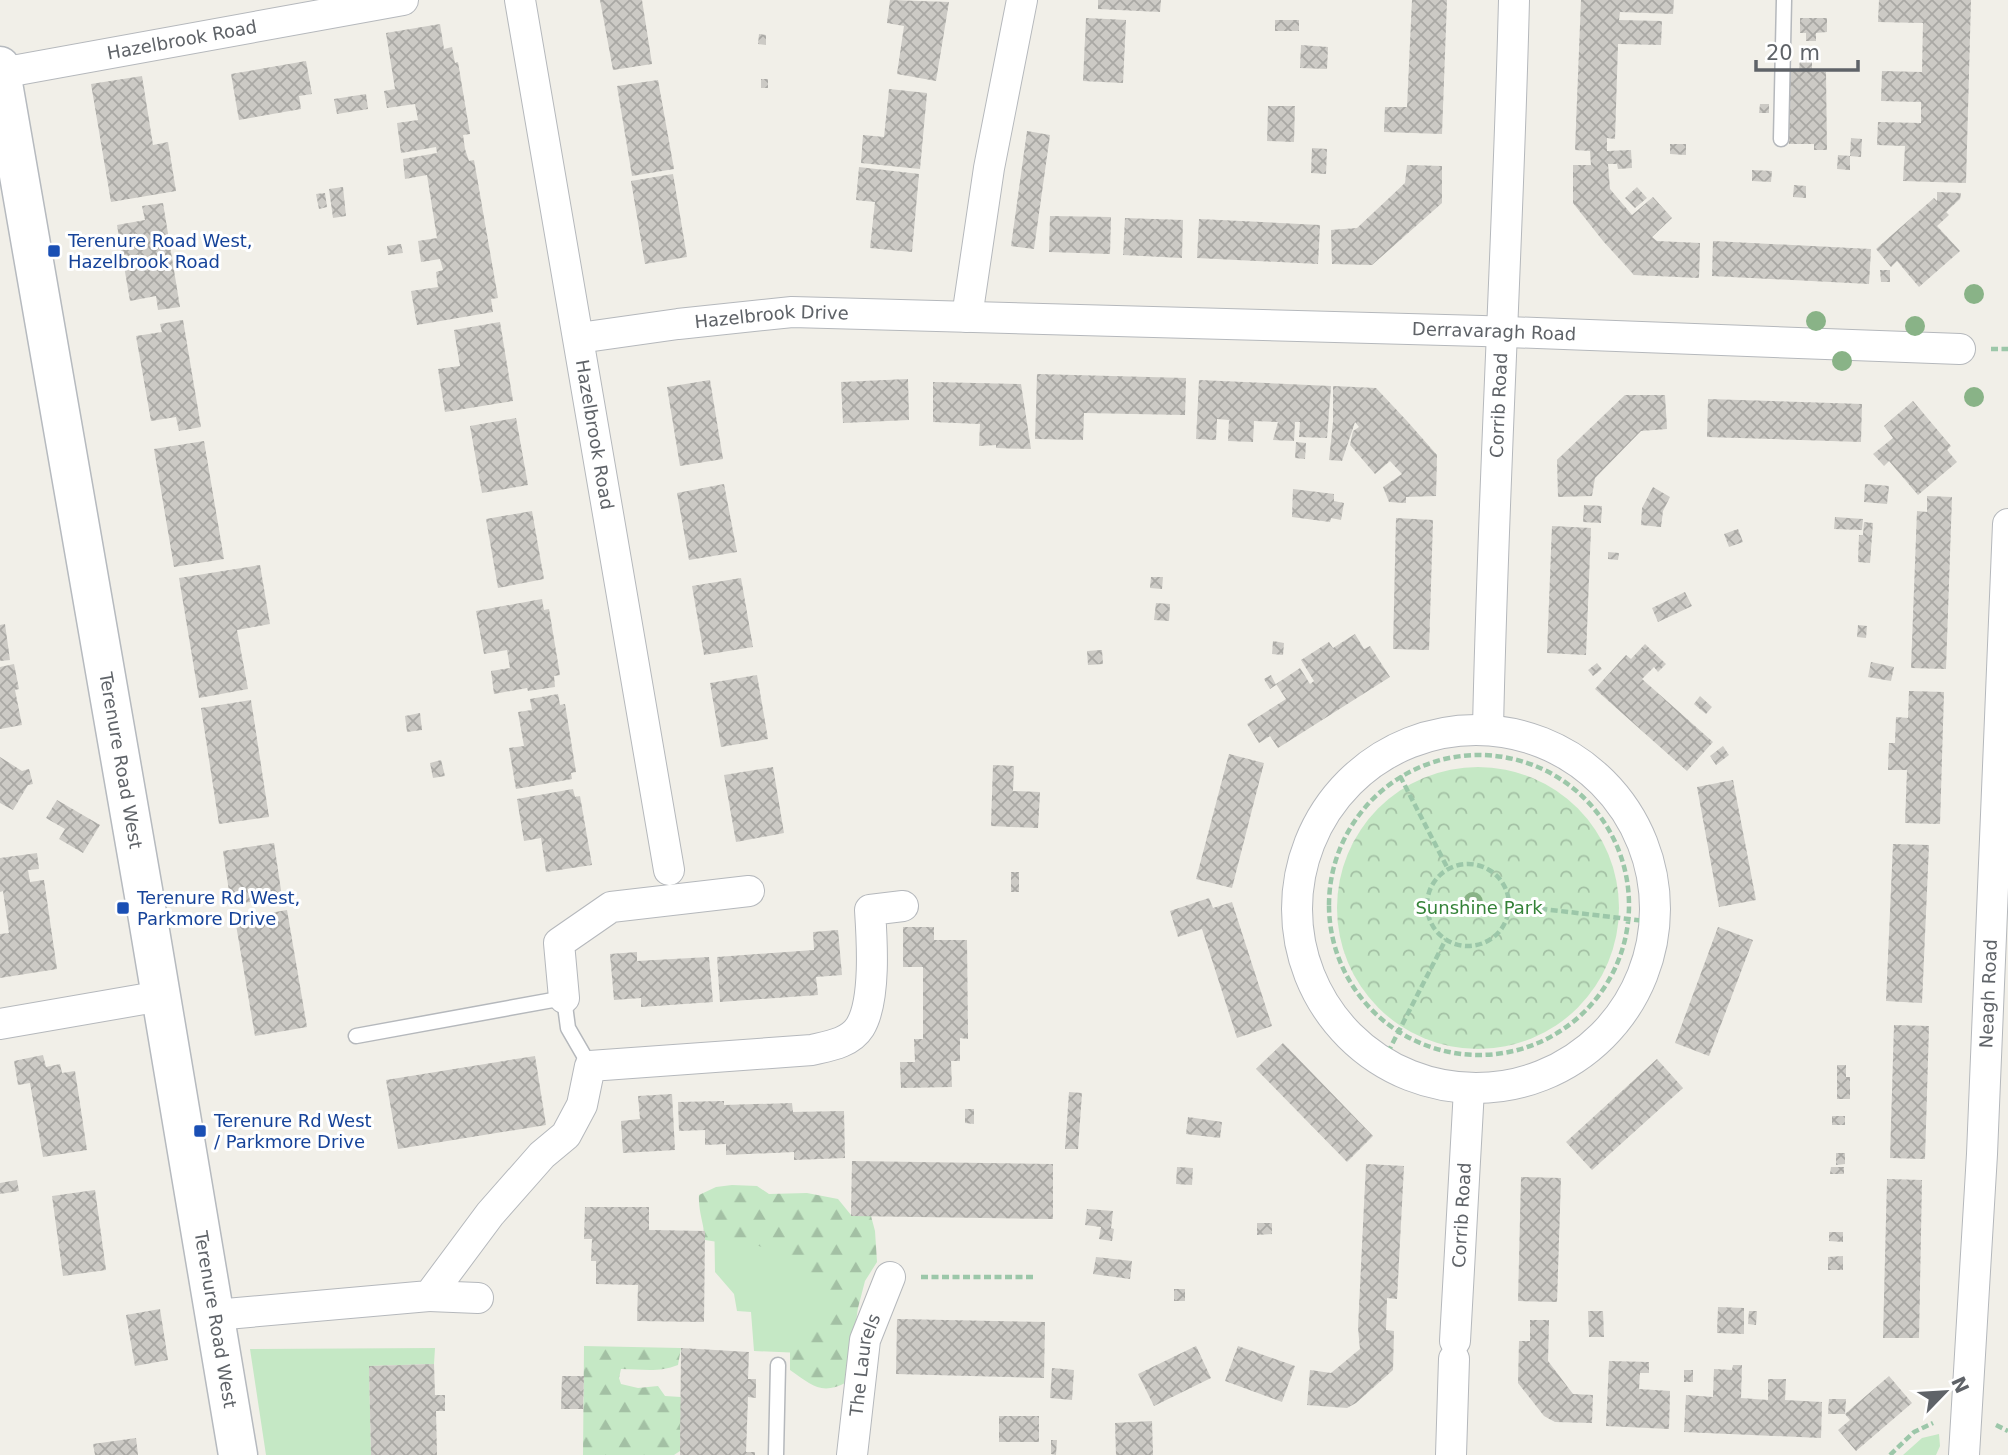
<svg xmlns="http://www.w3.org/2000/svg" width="2008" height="1455" font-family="'DejaVu Sans',sans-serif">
<defs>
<pattern id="forest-firs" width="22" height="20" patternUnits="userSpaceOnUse" patternTransform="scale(1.75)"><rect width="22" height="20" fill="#c5e8c5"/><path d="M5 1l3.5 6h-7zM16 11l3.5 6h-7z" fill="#a3c0a4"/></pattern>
<pattern id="park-crowns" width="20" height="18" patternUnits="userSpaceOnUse" patternTransform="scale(1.75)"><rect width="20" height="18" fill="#c5e8c5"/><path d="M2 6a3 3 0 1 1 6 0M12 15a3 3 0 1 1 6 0" fill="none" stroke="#a3c0a4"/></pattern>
<pattern id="building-cross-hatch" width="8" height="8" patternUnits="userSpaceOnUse" patternTransform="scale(1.75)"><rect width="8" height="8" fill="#cccac5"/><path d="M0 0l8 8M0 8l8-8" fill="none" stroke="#a9a8a4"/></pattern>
</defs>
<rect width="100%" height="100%" fill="#f1efe8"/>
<path fill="#c5e8c5" d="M714,1207L845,1209L824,1354L754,1351L751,1312L737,1311L734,1294L715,1272Z
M435,1348L434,1364L369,1366L371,1455H266L250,1349Z
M1939,1434L1940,1446L1936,1455H1903L1922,1438Z"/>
<path fill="url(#forest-firs)" d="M732,1185L757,1186L769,1194L807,1193L838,1199L851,1215L871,1216L875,1231L877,1262L865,1281L858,1308L847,1382C821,1396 812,1385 790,1370V1342L823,1328L829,1294C816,1285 807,1276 803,1261L741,1240L718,1242L705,1240C704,1224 698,1211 699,1195L716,1187Z
M584,1346L681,1348L678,1365C658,1373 642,1369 621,1369L619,1378L621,1384L638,1388L658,1386L665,1396L681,1397L680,1451L674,1455H583Z"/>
<path fill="url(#park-crowns)" d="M1337 908a141 141 0 1 1 282 0a141 141 0 1 1-282 0Z"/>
<path fill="url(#building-cross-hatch)" d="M600,0H642L652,64L613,70Z
M890,0L949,2L936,81L897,74L904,26L887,23Z
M1098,0H1161L1160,12L1098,9Z
M1412,0H1447L1442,134L1384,132L1385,107H1407Z
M1581,0H1674L1673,14L1620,12L1619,20L1662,21L1661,45L1618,44L1615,139L1607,138V151L1631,150L1632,168L1618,169L1617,164H1608L1610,189L1632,215L1653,197L1672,218L1652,237L1657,241L1700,243L1699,278L1634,275L1603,241L1573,203V165H1591L1590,151L1575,150Z
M1879,0H1971L1966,183L1903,181L1905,146L1877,145L1878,122L1921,123V102L1881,101L1882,71L1922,72L1923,23L1878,22Z
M1086,18L1126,20L1123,83L1083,81Z
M1800,18H1827V32L1816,33V41H1806V33H1800Z
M1275,20H1299V31H1275Z
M440,24L444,49L452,47L455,63L458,62L470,134L463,135L465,149L469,161L474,160L498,298L491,299L493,312L417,325L411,291L438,287L436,272L443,270L440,259L421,262L418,241L437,238L427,175L405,179L403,159L437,153L436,147L401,153L397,123L418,120L415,104L387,108L384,91L395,89L386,33Z
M759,34L766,35V45L758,44Z
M1301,45L1328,47L1327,69L1300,68Z
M1800,57L1812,58V71L1826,72L1827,150H1814V144H1789L1790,70L1799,71Z
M306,61L312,94L299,96L301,109L239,120L231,74Z
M142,76L153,145L168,142L176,191L111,202L91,84Z
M761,79H768V88H761Z
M658,80L674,169L632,176L617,86Z
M889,89L927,93L920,169L861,163L863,135L884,137Z
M366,94L368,109L337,114L334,99Z
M1760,104H1769V113H1759Z
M1268,106H1295L1294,142L1267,141Z
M1027,131L1050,135L1034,249L1011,246Z
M1851,138L1862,139L1861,157L1850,156V170L1837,169L1838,155L1850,156Z
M1670,144H1686V155L1670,154Z
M1312,148L1327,149L1326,174L1311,173Z
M1407,165L1442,166V203L1372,265L1332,264L1331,230L1357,228L1405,183Z
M859,167L919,174L912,252L870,248L875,202L856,200Z
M1752,170L1772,171L1771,182L1752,181Z
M673,174L687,257L645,264L631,181Z
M1794,185L1806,186V198L1793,197Z
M343,187L346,216L333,218L329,189Z
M1637,187L1647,198L1635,208L1625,198Z
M1937,192L1961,193L1960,199L1946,212L1949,215L1937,226L1960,251L1919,287L1897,261L1891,267L1876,249L1934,198L1937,201Z
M325,193L327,207L319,209L316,194Z
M163,203L180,307L158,310L156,296L130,301L117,225L145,220L142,206Z
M1050,216L1111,217L1110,254L1049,252Z
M1125,218L1183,220L1182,258L1123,255Z
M1199,219L1320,225L1318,264L1197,258Z
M1713,241L1871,249L1869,284L1712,276Z
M401,244L403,253L388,255L387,246Z
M1880,270H1890V282H1881Z
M183,320L201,427L179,431L176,417L151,421L136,336L162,332L160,324Z
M500,322L513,401L445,412L438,369L460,366L454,330Z
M1037,374L1186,378L1185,415L1084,413L1083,440L1035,439Z
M908,379L909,420L843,423L841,382Z
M710,380L723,459L680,466L667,387Z
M1199,380L1331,386L1327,438L1299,437L1300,422H1295L1294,441L1273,440L1278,422L1254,421L1253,442L1228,441L1229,420L1217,419L1216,440L1196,439Z
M933,382L1021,384L1031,449L996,448V445L979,446L980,424L933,422Z
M1333,386L1376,388L1407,421L1437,455L1436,496L1406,497V503L1389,502L1383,487L1402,474L1390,461L1375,474L1350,445L1353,431L1359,427L1355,422L1342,461L1329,460L1333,422Z
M1625,395H1665L1667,429L1641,431L1595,478L1592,496L1558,497L1557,460Z
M1708,399L1862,404L1861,442L1707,437Z
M1913,401L1951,446L1947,450L1957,462L1918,495L1889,461L1884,466L1873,454L1893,438L1884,426Z
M516,418L528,485L482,493L470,426Z
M204,441L224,559L174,567L154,449Z
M1296,442L1306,443L1305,459L1295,458Z
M724,484L737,552L689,560L677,493Z
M1865,484L1889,486L1887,504L1864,502Z
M1653,487L1670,497L1663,511L1661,527L1641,525L1642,508Z
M1293,489L1334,494V501L1344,503L1341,520L1331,518L1330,522L1292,517Z
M1927,496L1952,497L1946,669L1911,668L1917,511L1927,512Z
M1584,505L1602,506L1601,523L1583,522Z
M532,511L544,579L498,588L486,519Z
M1835,517L1863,519L1862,530L1834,529Z
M1396,518L1433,520L1429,650L1393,649Z
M1864,522L1873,523L1870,563L1858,562L1859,535H1863Z
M1552,526L1591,528L1586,655L1547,653Z
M1738,529L1743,542L1729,547L1724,534Z
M1608,552L1619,553L1618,560L1608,559Z
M260,565L270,624L237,630L248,689L199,698L179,578Z
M1151,577H1163L1162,589L1150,588Z
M741,578L753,647L704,655L692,586Z
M1685,592L1692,606L1658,622L1652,608Z
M542,599L544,610L549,609L560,675L554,676L555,687L528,691L527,688L494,694L491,671L510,668L507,650L484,654L476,611Z
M1156,603L1170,604L1169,621L1154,620Z
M5,624L10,660L0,661V625Z
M1858,625L1867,626L1866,638L1857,637Z
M1355,634L1364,649L1370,646L1390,677L1278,748L1270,736L1259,743L1247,724L1286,699L1276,684L1300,668L1310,684L1314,681L1301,660L1329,642L1333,648Z
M1273,641L1284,643L1283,655L1272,654Z
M1645,644L1666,664L1658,672L1654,667L1642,679L1713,742L1687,771L1595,689L1626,655L1631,659Z
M1102,650L1103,664L1088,665L1087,651Z
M1871,662L1894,667L1891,681L1868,677Z
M1597,663L1602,669L1593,676L1588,670Z
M14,664L19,689L15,690L22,725L0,729V667Z
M757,675L768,739L721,747L710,683Z
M1271,675L1276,685L1270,689L1264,679Z
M1909,691L1944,692L1940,824L1905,823L1907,770H1888L1889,743H1895L1896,717L1908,718Z
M558,694L560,705L565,704L576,772L571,773L572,779L516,789L509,748L524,746L518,712L532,710L530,699Z
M1700,696L1712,707L1706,714L1694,704Z
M251,700L269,817L219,824L201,708Z
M420,713L422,730L407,732L405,716Z
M1723,746L1729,755L1716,765L1710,756Z
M1229,754L1264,763L1232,888L1196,879Z
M0,757L22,771L29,769L33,784L28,785L13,810L0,803Z
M441,760L445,776L433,778L430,763Z
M993,765L1014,766L1013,791L1040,792L1038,828L991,826Z
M773,767L784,833L736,842L724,775Z
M1733,780L1756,900L1719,907L1697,787Z
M573,789L575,797L580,796L592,865L546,872L541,838L524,841L517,799Z
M57,800L100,825L83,853L59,839L65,829L46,818Z
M274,843L282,897L231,905L223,851Z
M1893,844L1929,845L1922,1003L1886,1001Z
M37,853L39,869L28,870L30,882L44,880L57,969L0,978V934L9,933L3,891L0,892V858Z
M1011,872H1019V892H1011Z
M1209,898L1213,908L1232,902L1272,1026L1237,1038L1202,929L1178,937L1170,911Z
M287,910L307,1027L255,1036L235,919Z
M903,927H934V940H967L968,1039L960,1038V1061H951L952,1087L901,1088L900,1062H915L914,1039H923V967H903Z
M1718,927L1753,940L1709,1056L1675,1043Z
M838,930L842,975L816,977L818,995L720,1002L717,957L814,950L813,932Z
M637,952V961L709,957L713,1002L641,1007V998L614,1000L610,954Z
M1894,1025L1929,1026L1925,1159L1890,1158Z
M1283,1043L1373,1136L1347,1162L1256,1069Z
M43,1055L46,1067L60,1064L62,1073L75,1071L87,1150L43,1157L30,1083L18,1085L14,1061Z
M535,1056L546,1125L398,1149L386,1080Z
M1657,1059L1683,1088L1592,1170L1566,1142Z
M1837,1065H1846V1077H1850V1099H1837Z
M1069,1092L1082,1093L1078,1149H1065Z
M672,1094L675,1150L623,1153L621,1121L640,1119L638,1096Z
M724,1101V1105L792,1103L793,1112L844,1111L845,1158L794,1160V1152L726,1155V1144L705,1145V1130L679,1131L678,1102Z
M965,1109H974V1124L965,1123Z
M1832,1116H1845V1125H1832Z
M1188,1117L1222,1122L1220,1138L1186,1134Z
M1836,1153H1845V1164L1836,1165Z
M852,1161L1053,1164V1219L851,1216Z
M1366,1164L1404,1166L1397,1299L1387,1298L1386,1330L1394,1331L1393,1370L1356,1403L1347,1408L1307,1405L1310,1370L1331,1373L1360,1349L1358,1328Z
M1177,1167L1193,1168L1192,1185L1176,1184Z
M1831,1167H1844V1174H1830Z
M1521,1177L1561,1178L1557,1302L1518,1301Z
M1887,1179L1922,1180L1919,1338H1883Z
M17,1180L19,1191L0,1194V1183Z
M95,1190L106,1270L63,1276L52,1196Z
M585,1207H649V1230L705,1231L704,1322L637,1321L638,1285L596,1284V1261H591L592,1239H584Z
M1087,1209L1113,1211L1111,1228L1114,1229L1112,1241L1099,1239L1101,1227L1085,1225Z
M1257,1223H1272V1234L1257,1235Z
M1829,1232H1843V1242L1829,1241Z
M1843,1256V1270H1828V1257Z
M1096,1257L1132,1261L1130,1279L1093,1274Z
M1174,1289H1185V1301H1174Z
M1718,1307L1744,1308V1334L1717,1333Z
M160,1309L168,1360L135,1366L126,1315Z
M1588,1311H1603L1604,1337H1589Z
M1749,1311H1757L1756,1325L1748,1324Z
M897,1319L1045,1322L1044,1378L896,1374Z
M1530,1320H1549L1548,1361L1573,1394L1593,1395L1592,1423L1555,1422L1544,1416L1518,1383L1519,1341H1530Z
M1196,1346L1211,1378L1154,1406L1138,1374Z
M1238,1346L1295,1366L1282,1402L1225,1381Z
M681,1348L749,1352L748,1379H756V1398L748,1397L746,1452H755V1455H680Z
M1609,1361L1649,1362V1373H1640L1639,1389L1670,1391L1669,1429L1606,1426Z
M434,1364L435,1395H445V1411H436L437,1455H371L369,1366Z
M1733,1365H1742L1741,1398L1768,1400V1379H1786L1785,1400L1822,1402L1821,1438L1684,1432L1686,1395L1713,1397L1714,1369L1732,1370Z
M1052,1368L1074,1370L1072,1400L1050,1398Z
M1684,1370H1693V1382H1684Z
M562,1376H584L583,1409H561Z
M1889,1376L1912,1403L1856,1451L1838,1430L1850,1420L1845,1414Z
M1829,1399H1846L1845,1414H1828Z
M999,1416H1039V1442H999Z
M1152,1421L1153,1455H1116L1115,1423Z
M136,1438L138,1455H95L93,1444Z
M1051,1440H1057L1056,1455L1051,1454Z"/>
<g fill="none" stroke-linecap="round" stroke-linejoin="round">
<g stroke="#b5b8bc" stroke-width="17">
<path id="service" d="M1781,139L1784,0
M356,1036L564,998L568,1028L590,1066
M776,1455L778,1365"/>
</g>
<g stroke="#b5b8bc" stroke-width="32">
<g id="minor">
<path id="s1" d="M520,0L669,870"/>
<path id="s2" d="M1,73L403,0"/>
<path d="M967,317L989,168L1022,0"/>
<path id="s3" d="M579,338L678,324L792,312L1482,331L1960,349"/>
<path id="s4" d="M1488,729C1493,486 1508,243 1514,0"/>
<circle cx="1476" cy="909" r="179"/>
<path d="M564,998L559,943L611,907L749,891"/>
<path d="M0,1024L161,996"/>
<path d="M429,1296L478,1298"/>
<path d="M215,1315L429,1296L490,1214L542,1155L566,1135L582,1105L590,1066L812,1050C829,1046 850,1043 860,1027C876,1001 872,940 870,910L903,906"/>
<path id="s5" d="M1455,1341L1469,1089"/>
<path id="s6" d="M852,1455L865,1340L890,1277"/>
<path d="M1451,1455L1454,1359"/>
<path id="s7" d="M1964,1455L1982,1154L2008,524"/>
</g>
</g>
<g stroke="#b6babf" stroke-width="41">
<g id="secondary">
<path id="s8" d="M0,66L146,907L238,1455"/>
</g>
</g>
<path stroke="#9cc7a9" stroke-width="4.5" stroke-dasharray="7 3.5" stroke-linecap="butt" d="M1991,349H2008
M1329 905a150 150 0 1 1 300 0a150 150 0 1 1-300 0Z
M1400,776L1448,869
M1427 905a41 41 0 1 1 82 0a41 41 0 1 1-82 0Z
M1509,905L1654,922
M1383,1062L1446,939
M921,1277H1033
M1996,1425L2008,1431
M1890,1455L1914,1432L1933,1423"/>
<use href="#service" stroke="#fff" stroke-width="14"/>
<use href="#minor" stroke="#fff" stroke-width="30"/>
<use href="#secondary" stroke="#fff" stroke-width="38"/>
</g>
<g fill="#89b387">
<circle cx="1974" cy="294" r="10"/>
<circle cx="1816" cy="321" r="10"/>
<circle cx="1915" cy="326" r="10"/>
<circle cx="1842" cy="361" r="10"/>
<circle cx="1974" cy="397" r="10"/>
<circle cx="1473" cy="902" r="10"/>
</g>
<g fill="#1a4fb4" stroke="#fff" stroke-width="2.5">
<rect x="47" y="244" width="14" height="14" rx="3.5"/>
<rect x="116" y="901" width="14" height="14" rx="3.5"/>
<rect x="193" y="1124" width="14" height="14" rx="3.5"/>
</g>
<g text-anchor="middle" stroke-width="6" stroke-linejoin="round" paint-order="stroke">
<g font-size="18" fill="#5f6368" stroke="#fff">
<text dy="6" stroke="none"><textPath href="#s2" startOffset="184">Hazelbrook Road</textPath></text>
<text dy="6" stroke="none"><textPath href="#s3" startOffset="194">Hazelbrook Drive</textPath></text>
<text dy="6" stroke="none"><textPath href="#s3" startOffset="917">Derravaragh Road</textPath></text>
<text dy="6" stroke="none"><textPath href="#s4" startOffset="324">Corrib Road</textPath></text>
<text dy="6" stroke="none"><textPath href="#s1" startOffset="441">Hazelbrook Road</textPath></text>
<text dy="6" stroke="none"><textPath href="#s8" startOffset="705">Terenure Road West</textPath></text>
<text dy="6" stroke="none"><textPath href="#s7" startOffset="462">Neagh Road</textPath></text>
<text dy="6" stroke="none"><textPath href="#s5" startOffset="126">Corrib Road</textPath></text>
<text dy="6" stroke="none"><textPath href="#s8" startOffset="1272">Terenure Road West</textPath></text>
<text dy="6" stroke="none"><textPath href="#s6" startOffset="91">The Laurels</textPath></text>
</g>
<g font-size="18" fill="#164399" stroke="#fff" text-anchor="start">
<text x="68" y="247">Terenure Road West,<tspan x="68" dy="21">Hazelbrook Road</tspan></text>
<text x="137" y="904">Terenure Rd West,<tspan x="137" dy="21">Parkmore Drive</tspan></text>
<text x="214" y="1127">Terenure Rd West<tspan x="214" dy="21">/ Parkmore Drive</tspan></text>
</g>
<g font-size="18" fill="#348238" stroke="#fff">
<text x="1479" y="914">Sunshine Park</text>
</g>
</g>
<g transform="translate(1945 1392) rotate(65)" stroke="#ffffff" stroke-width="5" paint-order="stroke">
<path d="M0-5L12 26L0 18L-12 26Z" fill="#5f6368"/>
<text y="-10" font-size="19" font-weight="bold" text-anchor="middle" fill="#5f6368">N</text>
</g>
<path d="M1756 60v10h102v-10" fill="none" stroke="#5f6368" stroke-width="3.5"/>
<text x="1766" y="60" font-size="21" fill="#5f6368" stroke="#ffffff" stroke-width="5" paint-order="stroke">20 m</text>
</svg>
